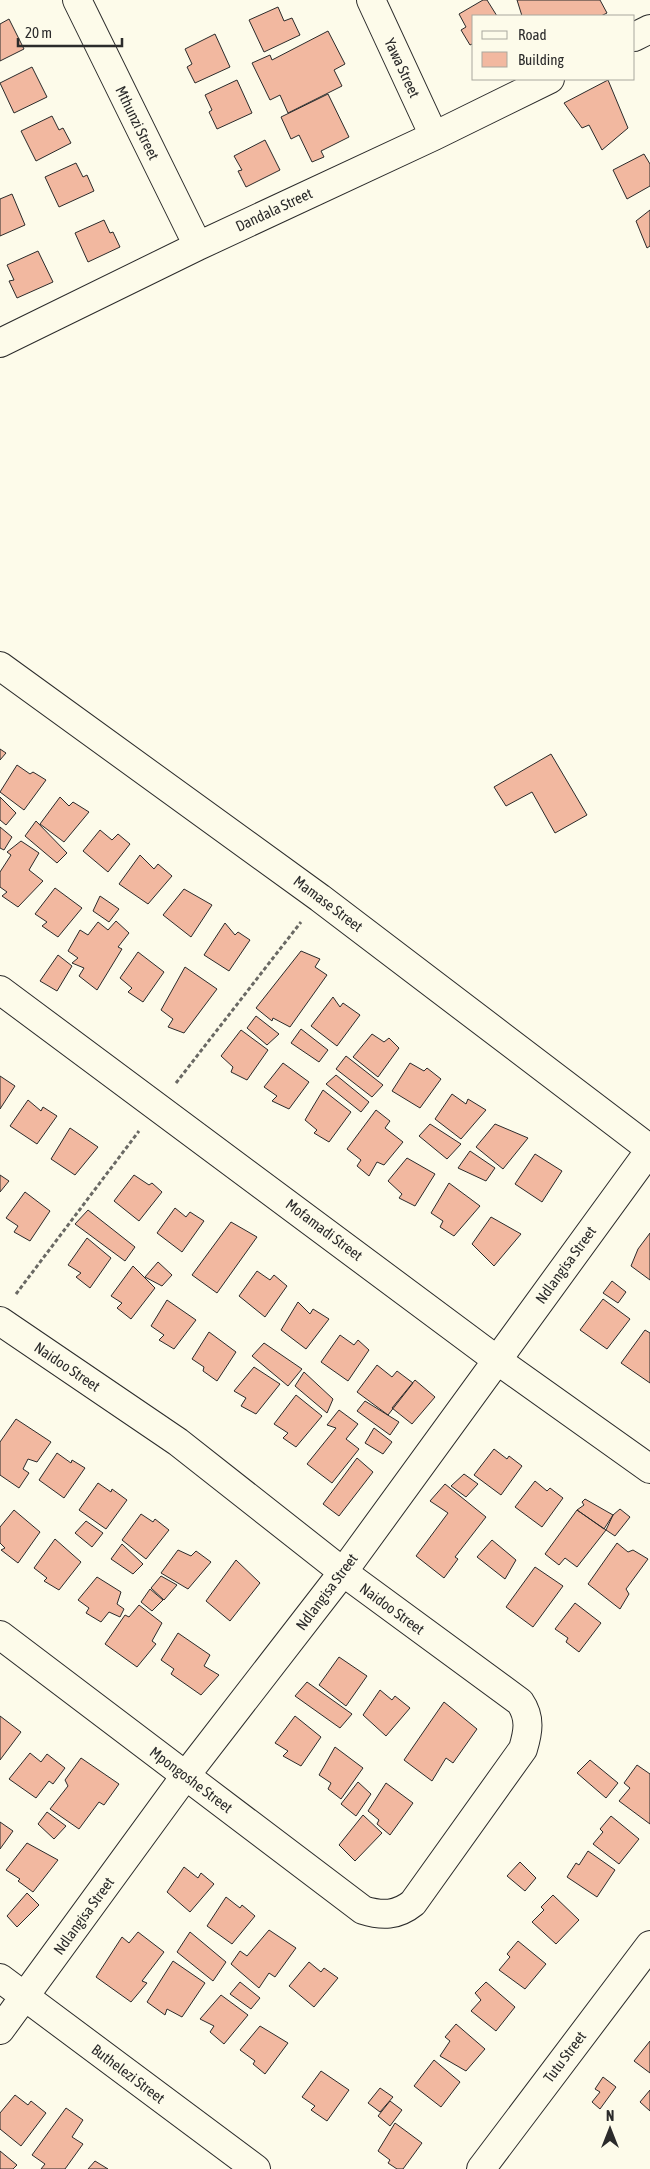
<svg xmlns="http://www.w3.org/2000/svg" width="650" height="2169" font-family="'Asap Condensed',sans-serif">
<rect width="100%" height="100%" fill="#fdfbea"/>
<path fill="#f2b8a0" stroke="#2b2b2b" d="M483,0H487L497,16H474V43L470,45L461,30L466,27L459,14Z
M517,0H600L607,13L601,16H522Z
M278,7L284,21L292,18L300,35L264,52L249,20Z
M9,19L24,49L0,61V24Z
M328,31L345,64L334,70L342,86L288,113L280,95L270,100L252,63L270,55L272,60Z
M215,34L230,67L195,83L187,67L192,64L185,49Z
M32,67L47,97L14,113L0,83Z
M237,80L252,113L217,129L209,112L212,110L205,95Z
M608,80L628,128L602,150L589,125L582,128L564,103Z
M328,94L349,137L321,151L324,157L312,162L299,135L291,139L281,117Z
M52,116L59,130L63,128L71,143L36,161L21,131Z
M265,140L280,170L246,187L238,171L242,170L234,156Z
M644,154L650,164V186L627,199L613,170Z
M76,163L83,177L87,175L94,191L59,207L45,177Z
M12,194L25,225L0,236V199Z
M650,210V246L647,248L636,221Z
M104,220L110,233L113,232L120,247L88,262L75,233Z
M38,251L53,282L17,298L9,281L14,280L7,265Z
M0,749L6,753L0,760Z
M551,754L587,815L555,833L532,792L506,806L494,787Z
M17,765L30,774L33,772L46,780L24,810L0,792Z
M0,797L16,813L6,825L0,820Z
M60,797L69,806L73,802L89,812L64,842L40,824Z
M36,821L67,853L57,863L25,836Z
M0,827L12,837L4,850L0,848Z
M100,830L112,840L118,834L130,844L108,872L83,851Z
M21,841L39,853L29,870L43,881L18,907L2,896L7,892L0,887V872L11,855L7,852Z
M140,855L154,869L158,864L172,876L148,904L119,884Z
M55,888L82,908L58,937L42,926L47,922L35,914Z
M184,889L212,905L191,937L163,915Z
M100,896L119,909L109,922L93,911Z
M116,921L129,933L118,947L122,949L97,990L79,976L84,968L72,963L78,958L68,951L80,930L88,935L98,922L108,930Z
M225,923L235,935L238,932L250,940L229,971L204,955Z
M301,951L320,959L315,967L327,975L290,1027L273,1018L272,1021L256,1008Z
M138,952L164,972L143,1002L128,992L132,988L120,978Z
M58,955L72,966L57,991L40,981Z
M185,967L217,989L184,1033L168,1027L173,1019L161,1010Z
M333,997L340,1007L343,1003L360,1015L337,1046L311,1026Z
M256,1016L279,1034L267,1045L247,1028Z
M301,1029L328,1050L319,1062L291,1043Z
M241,1030L268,1050L247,1080L231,1072L233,1067L221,1056Z
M372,1034L384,1042L389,1038L399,1048L378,1077L353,1057Z
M346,1056L383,1085L372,1097L336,1069Z
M283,1063L309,1082L289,1109L272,1101L277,1096L264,1087Z
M410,1063L424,1071L427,1068L441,1079L420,1108L392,1091Z
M336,1075L369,1102L361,1112L326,1084Z
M0,1076L15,1086L0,1109Z
M323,1090L351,1112L329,1142L314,1133L317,1130L305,1120Z
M452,1094L466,1104L468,1099L486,1110L461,1139L435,1119Z
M28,1100L41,1111L43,1107L57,1116L37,1144L10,1126Z
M376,1110L390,1121L385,1128L403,1142L384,1165L377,1162L369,1176L357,1166L361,1160L347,1149Z
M430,1124L461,1144L447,1159L419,1136Z
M495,1124L528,1138L503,1169L476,1147Z
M70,1128L98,1147L75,1175L51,1159Z
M470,1151L495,1168L486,1181L458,1168Z
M535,1154L562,1171L542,1202L515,1184Z
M407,1158L435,1174L415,1206L399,1198L402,1194L388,1181Z
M0,1175L9,1181L0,1192Z
M134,1175L149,1185L152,1183L162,1192L139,1221L114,1201Z
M449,1183L480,1206L454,1236L440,1227L443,1221L431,1213Z
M25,1192L50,1211L30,1241L14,1232L18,1226L6,1218Z
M175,1208L186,1217L190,1212L204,1221L182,1252L157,1233Z
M88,1210L135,1247L125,1261L75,1224Z
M491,1217L521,1234L494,1266L472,1244Z
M231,1222L257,1237L217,1293L192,1275Z
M650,1233V1280L631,1266L638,1249Z
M87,1238L111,1258L90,1288L76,1277L81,1273L68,1265Z
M158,1262L172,1275L162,1286L145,1277Z
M133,1266L155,1288L131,1319L117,1308L122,1303L111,1296Z
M257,1271L270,1280L274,1275L287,1286L265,1317L239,1296Z
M612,1281L626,1292L618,1303L603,1293Z
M603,1299L630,1319L607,1349L580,1330Z
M167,1300L196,1320L174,1349L159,1340L164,1335L151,1326Z
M298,1302L310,1314L313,1309L329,1319L306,1349L281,1330Z
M645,1330L650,1333V1383L621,1363Z
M209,1332L236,1352L217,1381L203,1371L204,1367L192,1359Z
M340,1335L354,1345L358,1340L369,1350L348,1381L321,1362Z
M264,1343L302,1369L288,1386L252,1356Z
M377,1365L392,1377L397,1371L413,1383L388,1415L357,1392Z
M254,1367L280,1384L256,1414L241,1406L246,1398L234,1391Z
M304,1372L333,1399L327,1413L295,1386Z
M415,1380L435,1397L412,1424L392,1408Z
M296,1395L322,1416L296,1447L283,1438L288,1433L274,1424Z
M365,1401L399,1422L390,1435L357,1411Z
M339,1410L358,1424L346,1439L359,1449L332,1483L307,1464L336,1428L327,1425Z
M16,1419L51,1442L37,1462L28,1459L23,1469L29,1473L19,1488L0,1475V1442Z
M374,1428L392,1442L383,1454L365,1443Z
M494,1449L507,1459L509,1456L522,1466L501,1495L474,1475Z
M57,1453L71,1463L72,1460L85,1468L64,1498L39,1480Z
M357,1458L373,1472L339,1516L323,1504Z
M464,1474L478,1484L466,1497L451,1486Z
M535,1481L547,1491L550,1488L563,1498L542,1527L515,1507Z
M98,1483L111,1492L112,1489L127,1500L106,1529L79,1510Z
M445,1484L486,1517L455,1557L458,1559L444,1578L416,1556L448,1513L430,1501Z
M585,1499L613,1515L604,1529L577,1510L584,1505L582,1502Z
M620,1509L630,1517L615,1536L606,1530L613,1515Z
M14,1510L40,1532L18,1563L1,1550L5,1548L0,1543V1527Z
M577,1510L606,1530L577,1567L565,1558L559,1565L545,1554Z
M141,1514L153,1522L155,1519L169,1530L146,1559L122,1540Z
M86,1521L103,1533L92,1547L75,1533Z
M55,1539L81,1562L59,1590L44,1581L47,1578L34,1568Z
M492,1540L516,1560L505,1579L477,1557Z
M617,1543L628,1552L633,1550L648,1559L626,1589L629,1594L620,1609L588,1584Z
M122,1544L143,1564L133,1574L111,1559Z
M178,1550L191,1556L196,1551L211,1562L188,1589L161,1573Z
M236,1560L260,1583L230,1621L206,1601Z
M535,1567L563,1586L533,1627L506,1607Z
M161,1576L177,1585L164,1600L151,1588Z
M97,1577L121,1592L117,1604L124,1609L120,1617L109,1612L101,1622L86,1613L89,1608L78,1600Z
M150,1589L163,1600L152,1611L141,1602Z
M575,1603L601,1623L579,1652L566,1642L568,1638L555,1629Z
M139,1605L162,1623L152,1641L156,1644L137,1667L105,1644L125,1615L129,1617Z
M178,1633L210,1655L204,1666L219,1675L201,1695L171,1674L174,1669L161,1660Z
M339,1657L367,1676L346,1706L319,1685Z
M307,1682L352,1714L340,1728L295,1696Z
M380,1690L392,1700L395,1696L410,1708L386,1736L363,1715Z
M444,1702L477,1729L453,1763L446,1758L432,1781L404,1760Z
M0,1716L21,1732L0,1760Z
M295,1716L321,1737L301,1766L283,1756L288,1751L275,1743Z
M335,1747L363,1768L341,1799L328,1789L331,1783L319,1775Z
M30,1753L41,1762L47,1754L65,1768L53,1784L49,1781L36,1798L9,1779Z
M81,1758L119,1784L104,1805L99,1802L79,1829L50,1809L68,1786L65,1780Z
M590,1760L618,1783L606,1798L577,1773Z
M637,1765L650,1774V1824L619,1801L630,1788L624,1783Z
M358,1782L371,1794L356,1816L341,1804Z
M386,1783L413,1803L390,1835L377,1824L379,1820L368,1811Z
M47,1812L66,1826L54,1839L38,1824Z
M363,1815L382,1833L355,1861L339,1845Z
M611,1816L639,1839L619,1864L593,1844L603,1832L600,1829Z
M0,1822L13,1831L0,1849Z
M27,1843L58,1860L33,1892L18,1881L20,1879L6,1870Z
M588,1851L615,1870L597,1897L567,1877L576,1863L579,1865Z
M520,1862L536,1878L525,1891L507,1876Z
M184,1867L198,1878L201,1873L214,1884L190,1912L167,1892Z
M27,1893L39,1905L17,1927L7,1916Z
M553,1895L579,1920L556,1944L532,1922L544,1910L541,1907Z
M226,1897L240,1908L242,1905L255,1916L232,1944L207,1926Z
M269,1930L296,1948L275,1977L269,1973L259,1988L231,1964L240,1951L247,1956Z
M138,1932L164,1952L142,1981L147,1983L131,2002L96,1977L122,1937L129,1943Z
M190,1932L226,1962L213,1981L177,1952Z
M518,1941L546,1964L525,1989L499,1970L510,1957L507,1954Z
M173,1961L205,1983L182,2017L167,2009L165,2015L147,2002Z
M309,1962L321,1972L324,1968L338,1978L314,2007L289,1986Z
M240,1982L260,1998L251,2009L230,1994Z
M486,1982L515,2007L496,2031L471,2011L481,2000L475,1993Z
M221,1995L248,2015L224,2044L210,2032L214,2026L200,2019Z
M456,2024L485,2049L466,2071L440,2056L450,2041L445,2037Z
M260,2026L288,2043L265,2074L253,2064L255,2061L240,2050Z
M650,2041V2073L634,2061Z
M434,2060L460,2082L441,2107L414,2086Z
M321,2071L349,2090L327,2121L311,2110L315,2106L302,2097Z
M603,2077L616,2087L600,2109L592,2102L600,2092L595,2089Z
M380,2088L393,2097L380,2112L368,2103Z
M650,2090V2111L640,2102Z
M15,2095L28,2105L31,2101L46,2113L21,2146L0,2129V2113Z
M390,2101L402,2110L390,2126L378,2116Z
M66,2108L83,2120L72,2137L83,2144L65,2169H41L45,2164L32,2155Z
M395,2123L422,2143L403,2169H397L388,2163L390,2160L378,2151Z
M0,2151L17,2165L13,2169H0Z
M95,2161L108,2169H88Z"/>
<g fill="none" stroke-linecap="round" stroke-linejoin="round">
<g stroke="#2b2b2b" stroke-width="30">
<path id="minor" d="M77,0L198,246
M371,0L434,136
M634,37L650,29
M0,343L198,246L434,136L550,79
M0,666L320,898L650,1149
M0,990L497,1360L650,1469
M0,1321L178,1442L343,1572L520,1702C531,1718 528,1732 523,1749L413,1903C397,1916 382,1916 363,1910L0,1635
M0,1978L256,2169
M0,2030L186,1775L343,1572L650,1150
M481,2169L650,1945"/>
</g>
<path stroke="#6a6964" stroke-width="3" stroke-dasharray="4 2.5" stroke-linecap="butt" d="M176,1083L301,922
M16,1294L139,1131"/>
<use href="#minor" stroke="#fdfbea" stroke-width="28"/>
</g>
<g text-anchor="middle" stroke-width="4" stroke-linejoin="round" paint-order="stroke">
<g font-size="15" fill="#2b2b2b" stroke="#fdfbea">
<text transform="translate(402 68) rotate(65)" y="5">Yawa Street</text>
<text transform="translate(137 123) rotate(64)" y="5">Mthunzi Street</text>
<text transform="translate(274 210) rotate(-25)" y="5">Dandala Street</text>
<text transform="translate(328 904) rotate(37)" y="5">Mamase Street</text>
<text transform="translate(324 1230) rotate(37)" y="5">Mofamadi Street</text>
<text transform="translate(566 1265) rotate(-54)" y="5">Ndlangisa Street</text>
<text transform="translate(67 1367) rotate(34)" y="5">Naidoo Street</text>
<text transform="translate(327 1592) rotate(-53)" y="5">Ndlangisa Street</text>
<text transform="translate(392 1609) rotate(36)" y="5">Naidoo Street</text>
<text transform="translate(191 1780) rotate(37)" y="5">Mpongoshe Street</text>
<text transform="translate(84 1916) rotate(-54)" y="5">Ndlangisa Street</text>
<text transform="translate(565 2057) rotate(-53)" y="5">Tutu Street</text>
<text transform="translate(128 2074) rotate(37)" y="5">Buthelezi Street</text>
</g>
</g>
<rect x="472" y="15" width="162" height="65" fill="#fdfbea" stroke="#a9a89e"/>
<rect x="482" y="31" width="25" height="8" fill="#fdfbea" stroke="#a9a89e"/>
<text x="518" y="40" font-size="15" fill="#2b2b2b">Road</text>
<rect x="482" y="52" width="25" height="15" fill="#f2b8a0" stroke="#a9a89e"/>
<text x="518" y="65" font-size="15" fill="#2b2b2b">Building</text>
<g transform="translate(610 2129)" stroke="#fdfbea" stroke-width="4" paint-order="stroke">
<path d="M0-4L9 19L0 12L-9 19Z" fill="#2b2b2b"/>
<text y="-8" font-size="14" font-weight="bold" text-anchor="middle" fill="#2b2b2b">N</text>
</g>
<path d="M18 38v8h104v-8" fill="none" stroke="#2b2b2b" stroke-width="2.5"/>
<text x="25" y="38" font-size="15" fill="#2b2b2b" stroke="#fdfbea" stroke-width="4" paint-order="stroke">20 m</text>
</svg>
